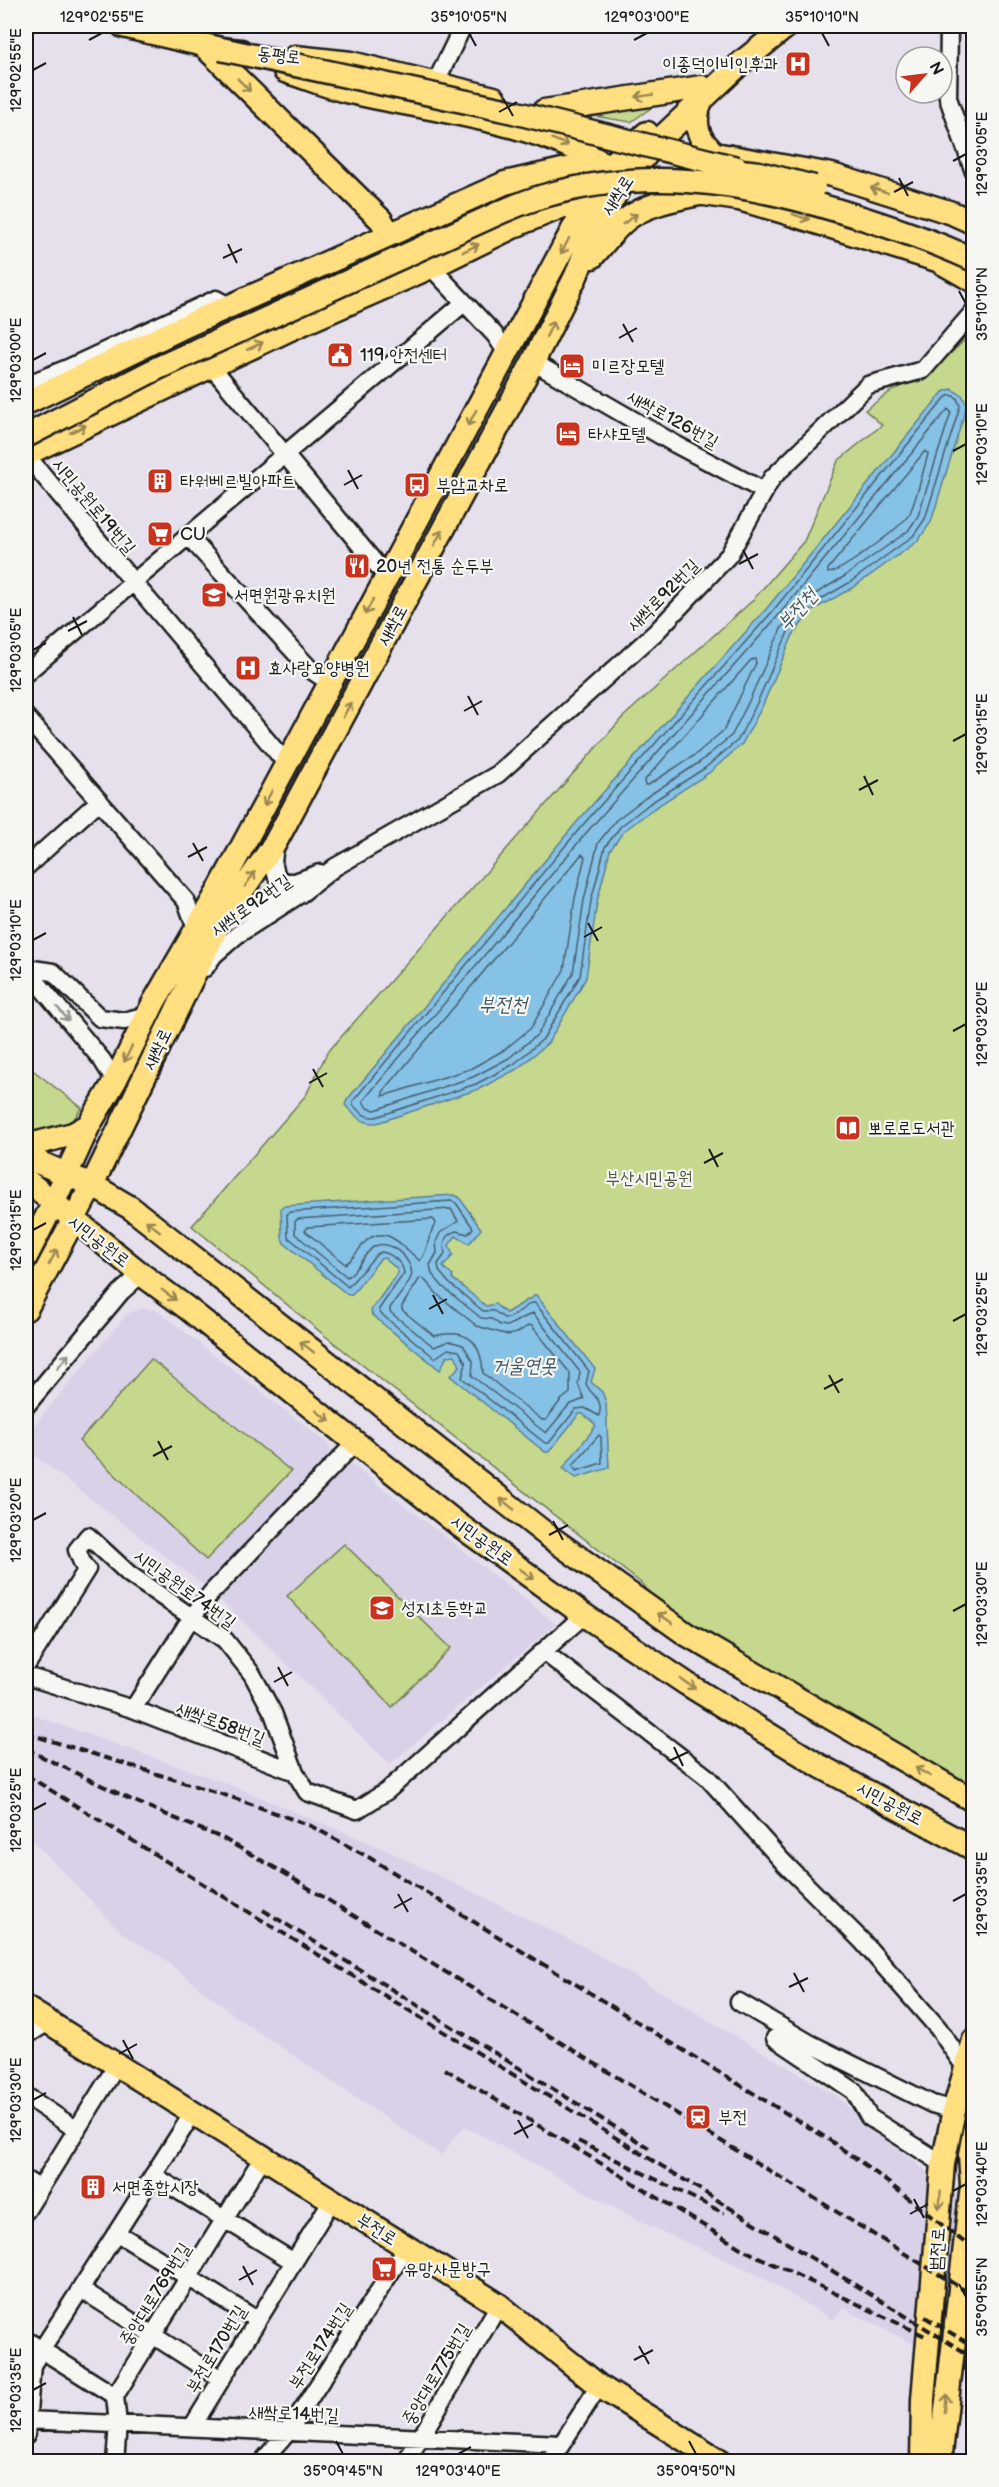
<svg xmlns="http://www.w3.org/2000/svg" width="999" height="2487" font-family="'Balsamiq Sans','Poor Story',sans-serif">
<rect width="100%" height="100%" fill="#e5e0ec"/>
<filter id="ink" filterUnits="userSpaceOnUse"><feTurbulence type="fractalNoise" baseFrequency=".0167" numOctaves="2"/><feDisplacementMap in="SourceGraphic" scale="12" xChannelSelector="R" yChannelSelector="G"/><feConvolveMatrix kernelMatrix="1 2 1 2 8 2 1 2 1" color-interpolation-filters="sRGB"/></filter>
<g filter="url(#ink)">
<path fill="#d9d1e8" d="M143,1308L158,1311L329,1445L333,1465H353L556,1624L390,1764L212,1592L26,1449V1435L127,1314Z
M26,1709L41,1718L226,1783L384,1849L583,1946L837,2096L865,2124L973,2207V2375L843,2308L833,2320L755,2273L639,2221L464,2126L441,2155L239,2019L161,1957L123,1934L26,1834Z"/>
<path fill="#c5d88d" stroke="#707a54" stroke-width="1.5" d="M658,103L631,122L587,115Z
M973,332V1790L658,1603L641,1583L324,1335L192,1226L306,1095L327,1053L623,717L752,601L804,541L838,461L882,425L865,410L893,390L927,376Z
M26,1065L82,1108L67,1128L26,1139Z
M151,1359L291,1471L206,1560L79,1441Z
M344,1544L451,1648L392,1707L287,1596Z"/>
<path fill="#86c1e6" stroke="#5c7f95" stroke-width="1.5" d="M951,389L962,395L967,405L931,522L918,541L852,588L811,611L793,635L762,707L742,744L709,773L653,809L624,831L610,850L597,902L586,978L548,1043L517,1069L479,1089L377,1123C362,1124 355,1116 345,1105L347,1100L576,823L767,608L943,392Z
M453,1195L459,1197L481,1229L469,1244L456,1236L449,1245L453,1255L443,1267L453,1276L452,1278L486,1306L495,1304L506,1313L536,1295L595,1369L591,1382L602,1392L606,1402L609,1468L576,1478L563,1468L595,1427V1424L583,1414H579L549,1452H545L450,1376L460,1366L455,1355L447,1356L440,1370L372,1315L371,1310L398,1273L397,1269L384,1258L380,1259L352,1295H348L284,1243L282,1238L281,1209L283,1206Z"/>
<g fill="none" stroke-linecap="round" stroke-linejoin="round">
<path stroke="#465e6d" stroke-width="1.5" d="M951,395L957,398L960,406L925,519L913,536L849,583L807,607L788,632L756,705L738,740L705,768L649,804L621,826L605,847L591,901L580,976L543,1039L514,1064L476,1084L376,1117C365,1118 361,1113 353,1105V1101L581,827L772,612L946,397Z
M948,409L951,412L918,516L908,531L845,576L802,602L781,629L749,701L732,735L700,762L645,798L616,820L598,843L584,900L573,973L538,1034L509,1058L473,1077L375,1110L367,1108L363,1101L587,832L777,617Z
M925,451L928,454C923,472 917,497 910,513C903,526 842,572 828,573V569Z
M751,660L755,659L756,663L724,730L695,755L648,785H645L644,781Z
M582,854L585,857L575,898L564,970L531,1028L504,1050L470,1069L383,1096V1092Z
M451,1201L456,1203L473,1228L468,1234L456,1231C444,1235 443,1243 445,1254L438,1264L439,1271L449,1283L483,1311H494L504,1318H510L531,1303H535L589,1371L586,1384C592,1397 604,1398 599,1416L585,1408L576,1409L549,1443H545L462,1378L466,1363L459,1351L448,1349L435,1358L380,1313L379,1309L404,1273C403,1263 392,1254 382,1252L377,1254L348,1287L288,1237L287,1215L289,1212Z
M451,1209L458,1221L440,1233L436,1242L437,1253L430,1265L432,1274L443,1287L481,1318L492,1319L500,1325L507,1326L533,1313L580,1372L578,1384L584,1399L569,1405L546,1433L472,1376L473,1361L463,1345L449,1341L434,1347L390,1312V1308C396,1299 407,1288 411,1277C416,1262 390,1238 375,1246C363,1253 359,1270 347,1277L295,1234V1222L297,1219Z
M433,1219L436,1223C427,1235 429,1250 420,1261C405,1249 386,1221 364,1243C358,1250 353,1260 345,1264L305,1231L308,1227Z
M420,1278L424,1279L438,1295L477,1326L508,1335L517,1333L529,1325L532,1326L570,1373V1393L561,1400L546,1420H542L483,1373C481,1340 467,1328 434,1336L402,1310V1306Z
M599,1435L601,1437L602,1463L576,1471L573,1465Z"/>
<g stroke="#1c1c1c" stroke-width="21">
<path id="minor" d="M949,26L948,98L974,172
M436,82L463,26
M431,267L495,335L507,353
M533,362L675,444L764,491
M211,366L386,576
M26,385L68,368L216,299L229,306
M26,455L286,763
M188,536L311,670L329,682
M26,673L464,303
M26,717L186,901L196,928L217,927L295,882L320,873
M275,843L273,863L277,877L285,882H295
M26,867L98,802
M26,968L53,972L100,1018L124,1021L147,1015
M205,968L214,955L237,935L302,893L335,867L498,774L656,632L729,555L772,478L868,385L923,370L974,311
M26,969L102,1060L115,1081
M26,1406L121,1292L141,1274
M544,1652L707,1777L784,1863L862,1941L938,2028L969,2073
M26,1666L87,1569L83,1565L77,1550L88,1536L129,1574L225,1640L252,1674L273,1713L295,1772L307,1792L357,1810L387,1791L584,1615
M26,1676L133,1709L295,1772
M133,1709L191,1618L212,1592L356,1442
M739,2002L811,2044L932,2104L954,2110
M26,2036L48,2022
M775,2038L854,2091L869,2117L943,2164
M26,2096L77,2130
M153,2175L294,2262
M26,2180L39,2188
M26,2211L117,2065
M117,2233L257,2320
M81,2289L221,2379
M26,2340L115,2396
M26,2420L561,2444
M192,2427L332,2200
M26,2435L32,2365L193,2113
M115,2462L118,2424L115,2396L263,2157
M262,2462L288,2432L407,2247
M406,2462L499,2305
M550,2462L599,2386"/>
</g>
<g stroke="#1c1c1c" stroke-width="27">
<path id="major" d="M123,26L221,49L241,51
M202,44L381,220L389,233
M295,57L351,63L494,98
M285,71C305,77 325,86 346,91C432,111 530,119 606,165
M701,101C692,124 698,139 715,154
M544,111L702,87
M715,154L832,175L952,213L974,223
M684,191L739,199L784,212L937,260L974,281
M592,257C604,244 613,230 627,219C648,203 677,199 703,193
M26,403L181,328L505,183L576,167H608
M26,454L286,331L431,267L521,223L598,192
M26,1146L73,1134L89,1125
M26,1154L40,1163L92,1185L131,1208L547,1535L686,1634L974,1801
M26,1180L141,1274L187,1308L459,1525L584,1615L687,1684L820,1766L974,1849
M26,1257L53,1204L89,1125L115,1081L154,1002L219,890L592,194L608,167L647,133
M26,1309L92,1185L217,927L275,843L533,362L576,276L590,240L620,186L656,143L742,62L787,26
M26,2008L499,2305L599,2386L720,2462
M922,2462L923,2399L943,2164L954,2110L974,2040
M940,2462L972,2185L970,2155L974,2132"/>
</g>
<use href="#minor" stroke="#f6f6f2" stroke-width="16"/>
<use href="#major" stroke="#ffdf80" stroke-width="22"/>
<path stroke="#1c1c1c" stroke-width="4" stroke-dasharray="9 4.5" stroke-linecap="butt" d="M26,1733L237,1799L311,1826L370,1858L828,2139L872,2170L974,2250
M26,1749L132,1800L224,1839L284,1873L974,2296
M26,1775L974,2358
M263,1910L649,2148
M445,2069L744,2250L927,2337
M578,2141L724,2213
M925,2317L974,2347"/>
<g stroke="#1c1c1c" stroke-width="27" stroke-linecap="butt">
<path id="major-bridge" d="M221,49L509,111L737,168
M723,169L759,173L814,187
M26,436L158,368L501,212C515,206 529,200 544,196C644,167 739,181 836,210C883,224 929,239 974,260"/>
</g>
<use href="#major-bridge" stroke="#ffdf80" stroke-width="22"/>
</g>
<defs><path id="oneway-shaft" d="M-6 0H5M1.5-3L5.5 0L1.5 3" fill="none" stroke-width="1.6" stroke-linecap="round" stroke-linejoin="round" transform="scale(1.5)"/></defs>
<g stroke="#998753">
<use href="#oneway-shaft" transform="translate(244 85) rotate(45)"/>
<use href="#oneway-shaft" transform="translate(644 96) rotate(171)"/>
<use href="#oneway-shaft" transform="translate(560 142) rotate(22)"/>
<use href="#oneway-shaft" transform="translate(879 190) rotate(-163)"/>
<use href="#oneway-shaft" transform="translate(801 217) rotate(18)"/>
<use href="#oneway-shaft" transform="translate(630 219) rotate(-35)"/>
<use href="#oneway-shaft" transform="translate(565 246) rotate(118)"/>
<use href="#oneway-shaft" transform="translate(471 248) rotate(-26)"/>
<use href="#oneway-shaft" transform="translate(550 329) rotate(-64)"/>
<use href="#oneway-shaft" transform="translate(255 346) rotate(-25)"/>
<use href="#oneway-shaft" transform="translate(472 418) rotate(118)"/>
<use href="#oneway-shaft" transform="translate(78 429) rotate(-25)"/>
<use href="#oneway-shaft" transform="translate(438 538) rotate(-62)"/>
<use href="#oneway-shaft" transform="translate(369 607) rotate(118)"/>
<use href="#oneway-shaft" transform="translate(347 710) rotate(-62)"/>
<use href="#oneway-shaft" transform="translate(268 798) rotate(118)"/>
<use href="#oneway-shaft" transform="translate(250 879) rotate(-55)"/>
<use href="#oneway-shaft" transform="translate(128 1054) rotate(116)"/>
<use href="#oneway-shaft" transform="translate(153 1226) rotate(-142)"/>
<use href="#oneway-shaft" transform="translate(53 1257) rotate(-62)"/>
<use href="#oneway-shaft" transform="translate(169 1295) rotate(36)"/>
<use href="#oneway-shaft" transform="translate(307 1347) rotate(-142)"/>
<use href="#oneway-shaft" transform="translate(323 1416) rotate(38)"/>
<use href="#oneway-shaft" transform="translate(507 1504) rotate(-142)"/>
<use href="#oneway-shaft" transform="translate(527 1574) rotate(36)"/>
<use href="#oneway-shaft" transform="translate(665 1618) rotate(-145)"/>
<use href="#oneway-shaft" transform="translate(688 1684) rotate(33)"/>
<use href="#oneway-shaft" transform="translate(923 1772) rotate(-150)"/>
<use href="#oneway-shaft" transform="translate(940 2200) rotate(94)"/>
<use href="#oneway-shaft" transform="translate(946 2403) rotate(-83)"/>
</g>
<g stroke="#949492">
<use href="#oneway-shaft" transform="translate(63 1014) rotate(50)"/>
<use href="#oneway-shaft" transform="translate(63 1361) rotate(-50)"/>
</g>
</g>
<path fill="none" stroke="#1c1c1c" stroke-width="2" d="M469,33L476,46M822,33L829,46M89,40L102,33M634,40L647,33M33,70L46,63M503,98L513,116M499,112L517,102M953,161L966,154M899,178L908,196M894,192L913,182M228,244L237,263M223,258L242,249M959,291L966,304M623,324L633,342M619,338L637,328M33,360L46,353M953,451L966,444M348,470L358,489M344,485L362,475M743,550L753,569M739,564L758,554M73,617L82,635M68,631L87,621M33,650L46,643M468,696L478,715M464,711L482,701M953,741L966,734M864,776L873,795M859,790L878,780M193,843L203,861M188,857L207,847M588,923L598,941M584,937L602,927M33,940L46,933M953,1031L966,1024M313,1069L323,1087M309,1083L327,1073M709,1149L718,1167M704,1163L723,1153M33,1230L46,1223M433,1295L443,1314M429,1309L447,1299M953,1321L966,1314M829,1375L839,1393M824,1389L843,1379M158,1441L168,1460M153,1456L172,1446M33,1520L46,1513M553,1521L563,1540M549,1535L568,1525M953,1611L966,1604M278,1667L288,1686M274,1682L292,1672M674,1747L683,1766M669,1761L688,1752M33,1810L46,1803M398,1894L408,1912M953,1901L966,1894M394,1908L412,1898M794,1973L804,1992M789,1987L808,1978M123,2040L133,2059M119,2054L137,2044M33,2100L46,2093M518,2120L528,2138M514,2134L533,2124M953,2191L966,2184M914,2199L924,2218M910,2214L928,2204M243,2266L253,2285M239,2280L257,2270M959,2284L966,2297M639,2346L649,2364M634,2360L653,2350M33,2390L46,2383M336,2441L343,2454M689,2441L696,2454M458,2454L471,2447"/>
<defs>
<g id="hospital-square" transform="scale(1.35)"><rect x="-9" y="-9" width="18" height="18" rx="4" fill="#c8321e" stroke="#f6f6f2"/><path d="M-5-5h3v3.5h4V-5h3V5h-3V1.5h-4V5h-3Z" fill="#fff"/></g>
<g id="civic-square" transform="scale(1.35)"><rect x="-9" y="-9" width="18" height="18" rx="4" fill="#c8321e" stroke="#f6f6f2"/><path d="M-.6-6.5H3V-4.5H.6V-3L4-1V1h2V6H-6V1h2V-1L-.6-3ZM-1.2 2.5V6h2.4V2.5Z" fill="#fff"/></g>
<g id="hotel-square" transform="scale(1.35)"><rect x="-9" y="-9" width="18" height="18" rx="4" fill="#c8321e" stroke="#f6f6f2"/><path d="M-6-4.5h1.5V1H6V5H4.5V3h-9V5H-6ZM-4 0a1.8 1.8 0 1 1 3.6 0ZM.5 0V-2.5h3Q6-2.5 6 0Z" fill="#fff"/></g>
<g id="building-square" transform="scale(1.35)"><rect x="-9" y="-9" width="18" height="18" rx="4" fill="#c8321e" stroke="#f6f6f2"/><path d="M-4-6H4V6H1V3H-1V6H-4ZM-2.5-4.3h1.7v1.8h-1.7ZM.8-4.3h1.7v1.8H.8ZM-2.5-1h1.7V.8h-1.7ZM.8-1h1.7V.8H.8Z" fill="#fff"/></g>
<g id="bus-square" transform="scale(1.35)"><rect x="-9" y="-9" width="18" height="18" rx="4" fill="#c8321e" stroke="#f6f6f2"/><path d="M-5-6H5V4H4V6H2V4H-2V6H-4V4H-5ZM-3.5-4V0h7V-4ZM-3.5 1.2v1.5H-2V1.2ZM2 1.2v1.5H3.5V1.2Z" fill="#fff"/></g>
<g id="supermarket-square" transform="scale(1.35)"><rect x="-9" y="-9" width="18" height="18" rx="4" fill="#c8321e" stroke="#f6f6f2"/><path d="M-6-5.5h2.5l.6 2H6L4.5 2H-2.5L-4.4-4H-6ZM-1.5 3.2a1.3 1.3 0 1 0 .1 0ZM3 3.2a1.3 1.3 0 1 0 .1 0Z" fill="#fff"/></g>
<g id="restaurant-square" transform="scale(1.35)"><rect x="-9" y="-9" width="18" height="18" rx="4" fill="#c8321e" stroke="#f6f6f2"/><path d="M-5-6h1v4h1v-4h1v4h1v-4h1v5L-1.5 .5V6h-2V.5L-5-1ZM5-6V6H3V1.5H1.5Q1.5-4 5-6Z" fill="#fff"/></g>
<g id="school-square" transform="scale(1.35)"><rect x="-9" y="-9" width="18" height="18" rx="4" fill="#c8321e" stroke="#f6f6f2"/><path d="M0-5L7-2L0 1L-7-2ZM-4 1L0 2.5L4 1V4Q0 6-4 4Z" fill="#fff"/></g>
<g id="library-square" transform="scale(1.35)"><rect x="-9" y="-9" width="18" height="18" rx="4" fill="#c8321e" stroke="#f6f6f2"/><path d="M-6-4Q-3-5.5-.7-3.5V5Q-3 3-6 4ZM6-4Q3-5.5 .7-3.5V5Q3 3 6 4Z" fill="#fff"/></g>
<g id="station-square" transform="scale(1.35)"><rect x="-9" y="-9" width="18" height="18" rx="4" fill="#c8321e" stroke="#f6f6f2"/><path d="M-3-6H3Q5-6 5-4V2Q5 4 3 4L4.5 6H3L1.5 4h-3L-3 6H-4.5L-3 4Q-5 4-5 2V-4Q-5-6-3-6ZM-3.5-4v3h7v-3ZM-3.5 1v1.5H-2V1ZM2 1v1.5H3.5V1Z" fill="#fff"/></g>
</defs>
<g fill-rule="evenodd">
<use href="#hospital-square" x="798" y="64"/>
<use href="#civic-square" x="340" y="355"/>
<use href="#hotel-square" x="572" y="366"/>
<use href="#hotel-square" x="568" y="434"/>
<use href="#building-square" x="160" y="481"/>
<use href="#bus-square" x="417" y="485"/>
<use href="#supermarket-square" x="160" y="534"/>
<use href="#restaurant-square" x="357" y="566"/>
<use href="#school-square" x="214" y="595"/>
<use href="#hospital-square" x="248" y="668"/>
<use href="#library-square" x="848" y="1128"/>
<use href="#school-square" x="382" y="1608"/>
<use href="#station-square" x="698" y="2117"/>
<use href="#building-square" x="93" y="2187"/>
<use href="#supermarket-square" x="384" y="2269"/>
</g>
<g text-anchor="middle" stroke-width="4.5" stroke-linejoin="round" paint-order="stroke">
<g font-size="18" fill="#1c1c1c" stroke="#f6f6f2">
<text transform="translate(279 55) rotate(6)" y="6">동평로</text>
<text transform="translate(617 195) rotate(-57)" y="6">새싹로</text>
<text transform="translate(673 419) rotate(29)" y="6">새싹로126번길</text>
<text transform="translate(94 506) rotate(50)" y="6">시민공원로19번길</text>
<text transform="translate(663 595) rotate(-45)" y="6">새싹로92번길</text>
<text transform="translate(392 625) rotate(-62)" y="6">새싹로</text>
<text transform="translate(251 905) rotate(-35)" y="6">새싹로92번길</text>
<text transform="translate(157 1049) rotate(-64)" y="6">새싹로</text>
<text transform="translate(99 1241) rotate(38)" y="6">시민공원로</text>
<text transform="translate(482 1540) rotate(36)" y="6">시민공원로</text>
<text transform="translate(185 1589) rotate(36)" y="6">시민공원로74번길</text>
<text transform="translate(221 1723) rotate(21)" y="6">새싹로58번길</text>
<text transform="translate(890 1803) rotate(28)" y="6">시민공원로</text>
<text transform="translate(377 2229) rotate(32)" y="6">부전로</text>
<text transform="translate(937 2249) rotate(-86)" y="6">범전로</text>
<text transform="translate(155 2294) rotate(-58)" y="6">중앙대로769번길</text>
<text transform="translate(320 2346) rotate(-57)" y="6">부전로174번길</text>
<text transform="translate(216 2349) rotate(-59)" y="6">부전로170번길</text>
<text transform="translate(436 2374) rotate(-59)" y="6">중앙대로775번길</text>
<text transform="translate(294 2413) rotate(3)" y="6">새싹로14번길</text>
</g>
<g font-size="18" fill="#1c1c1c" stroke="#f6f6f2" text-anchor="start">
<text x="778" y="70" text-anchor="end">이종덕이비인후과</text>
<text x="360" y="361">119 안전센터</text>
<text x="592" y="372">미르장모텔</text>
<text x="588" y="440">타샤모텔</text>
<text x="180" y="487">타워베르빌아파트</text>
<text x="436" y="491">부암교차로</text>
<text x="180" y="540">CU</text>
<text x="376" y="572">20년 전통 순두부</text>
<text x="234" y="601">서면원광유치원</text>
<text x="268" y="674">효사랑요양병원</text>
<text x="868" y="1134">뽀로로도서관</text>
<text x="401" y="1614">성지초등학교</text>
<text x="718" y="2123">부전</text>
<text x="112" y="2193">서면종합시장</text>
<text x="404" y="2275">유망사문방구</text>
</g>
<g font-size="18" fill="#4f543e" stroke="#f6f6f2">
<text x="649" y="1184">부산시민공원</text>
</g>
<g font-size="20" font-style="italic" fill="#415663" stroke="#f6f6f2">
<text transform="translate(797 609) rotate(-48)" y="7">부전천</text>
<text x="503" y="1011">부전천</text>
<text x="524" y="1372">거울연못</text>
</g>
</g>
<rect width="999" height="2487" fill="none" stroke="#f6f6f2" stroke-width="66"/>
<g transform="translate(924 75) rotate(62)"><circle r="28" fill="#f6f6f2" stroke="#9f9f9c" stroke-width="1.5"/>
<path d="M0-4.5L10 22L0 15L-10 22Z" fill="#c8321e"/>
<text y="-9" font-size="16" font-weight="bold" text-anchor="middle" fill="#1c1c1c">N</text>
</g>
<rect x="33" y="33" width="933" height="2421" fill="none" stroke="#1c1c1c" stroke-width="2"/>
<g font-size="15" text-anchor="middle" fill="#1c1c1c">
<text x="102" y="22">129°02'55"E</text>
<text x="469" y="22">35°10'05"N</text>
<text x="647" y="22">129°03'00"E</text>
<text x="822" y="22">35°10'10"N</text>
<text transform="translate(16 70) rotate(-90)" y="5">129°02'55"E</text>
<text transform="translate(982 154) rotate(-90)" y="5">129°03'05"E</text>
<text transform="translate(982 304) rotate(-90)" y="5">35°10'10"N</text>
<text transform="translate(16 360) rotate(-90)" y="5">129°03'00"E</text>
<text transform="translate(982 444) rotate(-90)" y="5">129°03'10"E</text>
<text transform="translate(16 650) rotate(-90)" y="5">129°03'05"E</text>
<text transform="translate(982 734) rotate(-90)" y="5">129°03'15"E</text>
<text transform="translate(16 940) rotate(-90)" y="5">129°03'10"E</text>
<text transform="translate(982 1024) rotate(-90)" y="5">129°03'20"E</text>
<text transform="translate(16 1230) rotate(-90)" y="5">129°03'15"E</text>
<text transform="translate(982 1314) rotate(-90)" y="5">129°03'25"E</text>
<text transform="translate(16 1520) rotate(-90)" y="5">129°03'20"E</text>
<text transform="translate(982 1604) rotate(-90)" y="5">129°03'30"E</text>
<text transform="translate(16 1810) rotate(-90)" y="5">129°03'25"E</text>
<text transform="translate(982 1894) rotate(-90)" y="5">129°03'35"E</text>
<text transform="translate(16 2100) rotate(-90)" y="5">129°03'30"E</text>
<text transform="translate(982 2184) rotate(-90)" y="5">129°03'40"E</text>
<text transform="translate(982 2297) rotate(-90)" y="5">35°09'55"N</text>
<text transform="translate(16 2390) rotate(-90)" y="5">129°03'35"E</text>
<text x="343" y="2476">35°09'45"N</text>
<text x="458" y="2476">129°03'40"E</text>
<text x="696" y="2476">35°09'50"N</text>
</g>
</svg>
